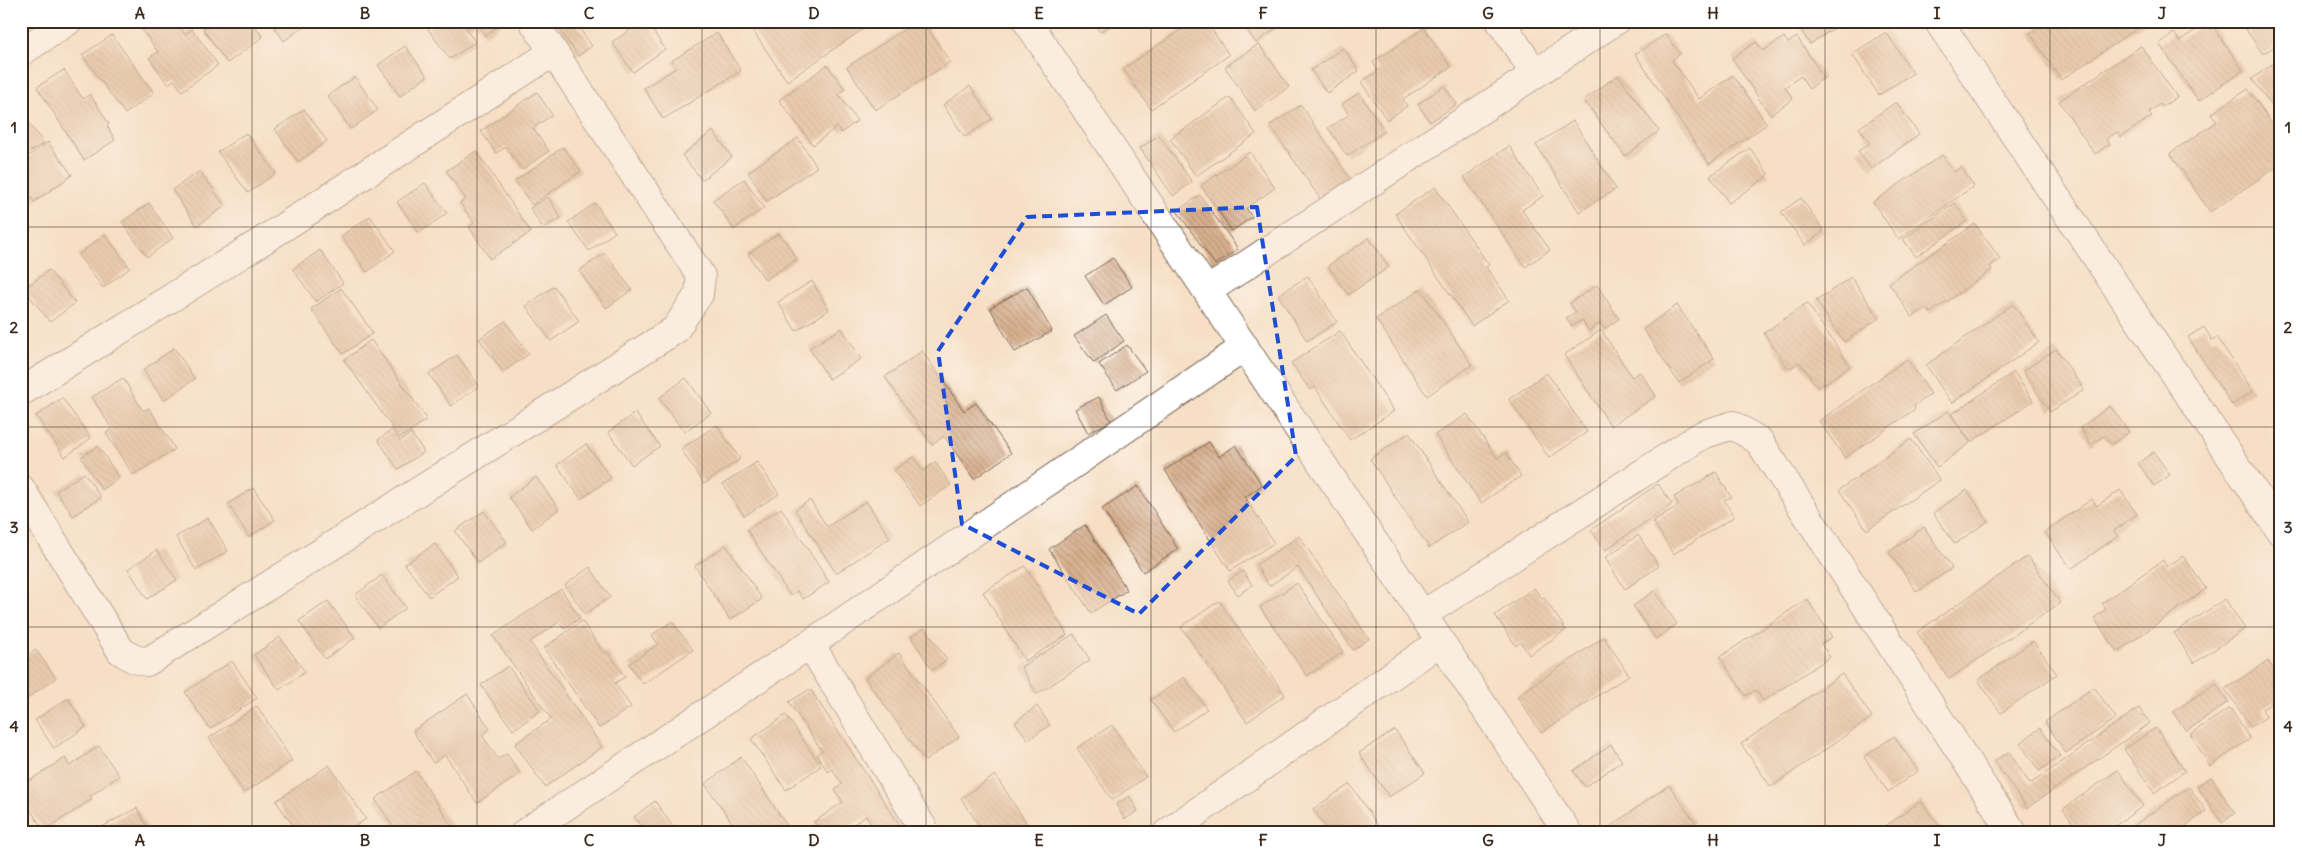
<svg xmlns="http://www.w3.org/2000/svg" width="2302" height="854" font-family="Delius,sans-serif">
<defs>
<pattern id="building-back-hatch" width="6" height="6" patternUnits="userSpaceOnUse" patternTransform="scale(1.25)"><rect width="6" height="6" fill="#d8b08e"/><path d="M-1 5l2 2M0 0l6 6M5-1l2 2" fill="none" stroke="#b08f73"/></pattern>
</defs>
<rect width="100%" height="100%" fill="#fff"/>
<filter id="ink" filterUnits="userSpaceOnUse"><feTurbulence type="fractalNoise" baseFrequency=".02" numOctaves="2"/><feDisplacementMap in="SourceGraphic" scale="10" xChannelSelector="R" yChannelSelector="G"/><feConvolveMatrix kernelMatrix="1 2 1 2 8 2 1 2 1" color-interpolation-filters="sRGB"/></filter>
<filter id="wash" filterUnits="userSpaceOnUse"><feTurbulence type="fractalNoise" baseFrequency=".0096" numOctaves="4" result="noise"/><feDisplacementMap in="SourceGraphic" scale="20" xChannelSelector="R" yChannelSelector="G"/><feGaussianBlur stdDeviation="1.12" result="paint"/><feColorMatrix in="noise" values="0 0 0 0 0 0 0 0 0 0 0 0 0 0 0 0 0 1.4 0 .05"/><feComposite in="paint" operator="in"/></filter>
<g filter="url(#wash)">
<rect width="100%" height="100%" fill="#f6dfc5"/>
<g id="blocks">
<path fill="url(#building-back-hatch)" d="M136,21H176L185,34L192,29L218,65L182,91L174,80L168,84L149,58L158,52Z
M211,21H251L263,37L227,63L203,29L212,23Z
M270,21H311L284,41Z
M439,21H460L475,42L450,59L428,29Z
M463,21H497L500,25L485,36L476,22L468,28Z
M562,21H574L592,46L578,56L557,25Z
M644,21H646L665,49L633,72L612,42Z
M768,21H875L787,81L753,31Z
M917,21H923L950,62L875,110L847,67Z
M1092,21H1116L1100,32Z
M1194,21H1206L1229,55L1151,109L1123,69Z
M1259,21H1270L1275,29L1256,43L1247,30Z
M1795,21H1845L1810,44Z
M2048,21H2148L2061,80L2030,33Z
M2209,21L2243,70L2199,101L2159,44L2174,33L2179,41Z
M2240,21H2281V42L2263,54Z
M1424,28L1451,67L1403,99L1407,106L1387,120L1361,82L1378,71L1373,62Z
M1886,32L1913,73L1879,95L1852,54Z
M717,33L741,71L663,119L644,88L676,68L671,61Z
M1666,34L1680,54L1672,60L1699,99L1733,75L1767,124L1709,164L1635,54Z
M112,35L154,93L125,114L82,55Z
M1784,37L1788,43L1797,37L1824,78L1809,89L1801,76L1785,87L1793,99L1770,115L1732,58L1756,42L1763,51Z
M1259,44L1289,87L1255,111L1225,67Z
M405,46L427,76L400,96L378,65Z
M2141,46L2177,97L2162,107L2160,104L2149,112L2152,116L2121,137L2117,132L2106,139L2110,144L2095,154L2059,101Z
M1343,48L1359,71L1327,93L1311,70Z
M2275,62L2281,69V118L2252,79Z
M827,65L845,89L838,94L857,121L841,133L837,127L813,145L779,100Z
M64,70L83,99L90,94L109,124L107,126L115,140L84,160L37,87Z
M1618,75L1659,131L1625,156L1584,100Z
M355,77L378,110L351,129L327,96Z
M970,86L992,119L965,137L943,105Z
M1444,86L1457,104L1430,122L1418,104Z
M2248,89L2281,137V164L2210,212L2170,153L2217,122L2211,114Z
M537,92L552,115L533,128L549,151L522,170L506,147L496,153L481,131Z
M1359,93L1385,131L1347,156L1328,128L1349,115L1342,104Z
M1230,97L1256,134L1196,176L1170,139Z
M1896,102L1919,134L1871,169L1858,151L1870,143L1859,128Z
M1301,105L1351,180L1321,200L1270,125Z
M304,109L327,141L298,162L275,129Z
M21,113L44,143L21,157Z
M1573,121L1616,189L1579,212L1536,145Z
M713,131L732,157L702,180L682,155Z
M246,133L276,173L248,193L218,152Z
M1159,135L1192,182L1173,196L1140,148Z
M798,138L817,167L767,201L748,172Z
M48,142L72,175L34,202L21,184V161Z
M1509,146L1543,196L1522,210L1550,250L1525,267L1464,177Z
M563,147L581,171L532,205L515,181Z
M1750,148L1769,175L1729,203L1710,176Z
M476,151L531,232L490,259L469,227L474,223L460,203L466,199L446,171Z
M1250,152L1275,188L1246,208L1252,217L1232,231L1201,186Z
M1942,155L1954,172L1961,167L1974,186L1898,239L1873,202Z
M200,171L225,206L197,226L172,190Z
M744,179L764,208L734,229L713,200Z
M425,183L447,213L419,233L397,202Z
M1435,187L1489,265L1486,267L1509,300L1472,326L1395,214Z
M1200,195L1238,249L1215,265L1177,211Z
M548,197L561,218L543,228L530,208Z
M1801,198L1824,231L1805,245L1781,212Z
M149,203L173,238L147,257L122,222Z
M595,203L615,232L589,251L568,222Z
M1955,203L1967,221L1916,257L1903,239Z
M21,206L26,214L21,217Z
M370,216L395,251L367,272L341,236Z
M1975,224L2000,259L1990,266L1992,270L1930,313L1926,308L1912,317L1889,283Z
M779,233L797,259L765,280L748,254Z
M105,234L130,268L103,288L78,255Z
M1369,238L1389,267L1348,295L1328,266Z
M320,250L343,283L316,302L293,269Z
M605,253L632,290L606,308L579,271Z
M1113,258L1132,287L1104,305L1085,276Z
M49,270L75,303L50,322L24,289Z
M1308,276L1337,322L1307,341L1278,295Z
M1851,277L1879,318L1844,342L1816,301Z
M812,281L829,310L796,331L778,302Z
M1597,285L1619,319L1604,329L1600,323L1589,331L1582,320L1572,326L1566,318L1576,312L1570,303Z
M554,286L579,321L551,341L526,306Z
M1027,287L1052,331L1015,352L990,308Z
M341,288L373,333L343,354L311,309Z
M1421,289L1472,365L1427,396L1376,319Z
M1807,303L1850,366L1818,388L1800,362L1789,369L1764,333Z
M2013,304L2039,342L1952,403L1926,365Z
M1677,305L1714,359L1679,383L1643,329Z
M1106,315L1124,341L1094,363L1074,336Z
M505,321L529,354L503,372L479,339Z
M2204,327L2212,340L2217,337L2253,391L2232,405L2188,337Z
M842,328L861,359L829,379L809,348Z
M1601,330L1632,377L1640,372L1656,396L1611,426L1564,355Z
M1340,331L1394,411L1350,440L1315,387L1310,390L1291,363Z
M371,340L427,419L400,438L344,360Z
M1127,345L1146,371L1117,390L1099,364Z
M174,348L195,379L164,400L143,370Z
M2056,349L2084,390L2050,412L2023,371Z
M922,351L964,411L976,403L1011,453L974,479L944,436L932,445L885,377Z
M457,355L479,386L451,406L429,374Z
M1907,359L1931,394L1914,406L1915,409L1845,458L1819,421Z
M2014,372L2033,401L1971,442L1952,414Z
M1547,373L1587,432L1549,458L1509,399Z
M123,378L143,411L149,408L175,449L133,475L106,433L112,429L92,397Z
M686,378L711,413L684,432L659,398Z
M1099,397L1111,421L1088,433L1075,409Z
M62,398L91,438L65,457L36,416Z
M2110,406L2129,432L2111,445L2104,436L2091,445L2080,428Z
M1948,411L1970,443L1937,467L1914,434Z
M635,413L660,446L632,465L608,432Z
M1467,414L1497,458L1506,453L1521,476L1481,503L1435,435Z
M717,425L740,459L704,484L681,449Z
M392,430L400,441L411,433L424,452L398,469L378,440Z
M1409,433L1468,522L1429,548L1370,459Z
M1911,439L1940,480L1867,530L1839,490Z
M1209,442L1219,457L1236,445L1262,485L1245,497L1274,543L1230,571L1165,470Z
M586,444L611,478L581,499L557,465Z
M98,446L119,478L102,490L81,457Z
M2154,452L2170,475L2154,486L2138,463Z
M913,457L923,471L935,462L951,485L920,506L894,470Z
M757,462L779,494L744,516L723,484Z
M1716,472L1731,497L1724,500L1734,517L1673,554L1653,521L1679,505L1674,497Z
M84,473L101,497L73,516L56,491Z
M536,477L559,509L532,529L509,497Z
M1658,484L1672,504L1605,550L1591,530Z
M1138,486L1178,549L1143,572L1102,509Z
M253,488L275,520L249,537L228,504Z
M1967,490L1988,521L1955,544L1933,513Z
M2120,490L2137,514L2114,531L2118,536L2071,569L2045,532L2092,499L2097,506Z
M810,500L827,527L866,501L890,538L836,573L795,510Z
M781,508L829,582L803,599L797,591L790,596L747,530Z
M484,511L507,542L478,563L455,531Z
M208,518L228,551L196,570L176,537Z
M1085,525L1127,590L1091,613L1049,549Z
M1924,527L1952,568L1917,592L1889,552Z
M1638,535L1659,566L1625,589L1605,558Z
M1299,536L1369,639L1353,650L1298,567L1269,586L1256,565Z
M435,544L458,576L429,597L405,564Z
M726,545L762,599L730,620L695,566Z
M157,550L177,580L147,599L128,569Z
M2028,556L2060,603L1949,679L1917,632Z
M2183,556L2206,589L2117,652L2094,618L2106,609L2102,603L2163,560L2167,567Z
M1025,566L1067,635L1025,661L983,592Z
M590,567L610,597L585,614L565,585Z
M1243,571L1252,585L1238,595L1228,581Z
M382,575L406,608L378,628L355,595Z
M1297,583L1343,652L1307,676L1260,607Z
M1534,588L1542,599L1544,598L1566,630L1529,655L1521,642L1516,646L1495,615Z
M561,589L580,618L564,629L559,622L530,642L602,747L545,787L515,744L551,719L493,636Z
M1654,591L1677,624L1656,639L1633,606Z
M1807,599L1832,637L1821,644L1830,657L1763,701L1756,690L1746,696L1720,657Z
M2225,599L2245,629L2194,663L2174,633Z
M328,601L355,638L325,659L299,621Z
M1219,601L1285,695L1247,722L1181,627Z
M582,621L604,653L607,651L625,677L615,683L631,707L599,728L544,648Z
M672,621L693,650L643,684L629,664L658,644L652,635Z
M925,628L947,660L932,670L911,637Z
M1074,634L1090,660L1037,694L1021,667Z
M280,637L305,672L279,690L254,655Z
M1604,637L1629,675L1541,733L1517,696Z
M2033,641L2057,674L2001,713L1978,680Z
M36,650L56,678L26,699L21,692V660Z
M899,653L959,737L925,761L865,678Z
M232,661L257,698L210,729L185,692Z
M2268,661L2281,681V697L2262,709L2266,717L2251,727L2225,689Z
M508,666L540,711L513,730L481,685Z
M1842,674L1872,717L1771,787L1741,744Z
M1184,677L1207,709L1174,732L1151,700Z
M2216,683L2228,702L2186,731L2173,712Z
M2094,687L2116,718L2066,753L2045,722Z
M810,689L905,833H877L866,816L840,833H822L814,822L843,802L835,790L842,784L832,769L828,772L817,755L822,751L789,702Z
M467,694L490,729L482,735L498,759L507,754L520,774L477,803L445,755L433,763L413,731Z
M68,698L86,727L54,748L35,720Z
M257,706L292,761L244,793L209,738Z
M1037,706L1050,725L1028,740L1015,722Z
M2139,708L2150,723L2027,808L1994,761L2009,752L2030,784Z
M2230,708L2250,739L2210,766L2190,734Z
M786,715L821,766L786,790L751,739Z
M1112,725L1146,777L1112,800L1077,748Z
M2040,728L2060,756L2039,771L2020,743Z
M2156,728L2185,771L2154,793L2124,749Z
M1395,730L1425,773L1389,797L1359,753Z
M1894,736L1918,771L1888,792L1864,757Z
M1611,745L1622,761L1585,787L1573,771Z
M99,746L119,776L90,796L92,799L44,831L21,795V786L65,758L70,766Z
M741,757L792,833H739L705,784Z
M329,765L366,819L345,833H339L334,825L323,833H298L276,801Z
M2118,770L2143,806L2105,833H2080L2063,809Z
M416,771L453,828L447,833H397L375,799Z
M995,775L1033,833H984L961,798Z
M2211,777L2235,813L2222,823L2197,786Z
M1350,784L1383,833H1330L1313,809Z
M1669,785L1695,822L1680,833H1616L1611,826Z
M2189,787L2206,811L2176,833H2123Z
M1129,796L1138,811L1125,819L1116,805Z
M655,801L677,833H647L634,817Z
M1921,801L1944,833H1876Z
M137,808L150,833H103L100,828Z"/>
</g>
</g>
<g filter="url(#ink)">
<use href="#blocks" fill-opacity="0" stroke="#7c6958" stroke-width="1"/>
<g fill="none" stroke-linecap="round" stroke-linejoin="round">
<g stroke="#7c6958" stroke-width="30">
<path id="street" d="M1027,21L1568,833
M1500,21L1535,73
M1938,21L2281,532
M21,52L68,21
M1207,291L1615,21
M21,392L259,243L552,53
M21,489L121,651L134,659L147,662L675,330L699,294L701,276L533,21
M1422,615L1702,435L1733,425L1759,441L2013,833
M810,644L926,833
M525,833L810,644L1245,347
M1167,833L1440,642"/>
</g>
<use href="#street" stroke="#fff" stroke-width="28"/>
</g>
</g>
<path d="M0 0H2302V854H0ZM1257,207L1296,456L1139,614L962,524L938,351L1027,217Z" fill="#f6dfc5" fill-opacity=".55" fill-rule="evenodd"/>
<path fill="none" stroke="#1d4ed8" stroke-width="4" stroke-dasharray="10 6" stroke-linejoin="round" d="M1257,207L1296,456L1139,614L962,524L938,351L1027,217Z"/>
<path fill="none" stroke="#3b2a1e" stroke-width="1" stroke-opacity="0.55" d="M252,21V833M477,21V833M702,21V833M926,21V833M1151,21V833M1376,21V833M1600,21V833M1825,21V833M2050,21V833M21,227H2281M21,427H2281M21,627H2281"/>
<rect width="2302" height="854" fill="none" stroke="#fff" stroke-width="55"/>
<rect x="28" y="28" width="2246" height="798" fill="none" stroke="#3b2a1e" stroke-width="2"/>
<g font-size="16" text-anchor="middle" font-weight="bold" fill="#3b2a1e">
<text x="140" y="19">A</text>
<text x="365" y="19">B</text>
<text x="589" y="19">C</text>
<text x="814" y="19">D</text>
<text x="1039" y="19">E</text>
<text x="1263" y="19">F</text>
<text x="1488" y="19">G</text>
<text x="1713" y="19">H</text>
<text x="1937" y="19">I</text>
<text x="2162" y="19">J</text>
<text x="14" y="133">1</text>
<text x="2288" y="133">1</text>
<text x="14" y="333">2</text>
<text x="2288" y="333">2</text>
<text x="14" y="533">3</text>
<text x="2288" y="533">3</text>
<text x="14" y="732">4</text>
<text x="2288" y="732">4</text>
<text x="140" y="846">A</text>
<text x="365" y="846">B</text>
<text x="589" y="846">C</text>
<text x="814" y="846">D</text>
<text x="1039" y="846">E</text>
<text x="1263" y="846">F</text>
<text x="1488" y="846">G</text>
<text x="1713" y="846">H</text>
<text x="1937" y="846">I</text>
<text x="2162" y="846">J</text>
</g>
</svg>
